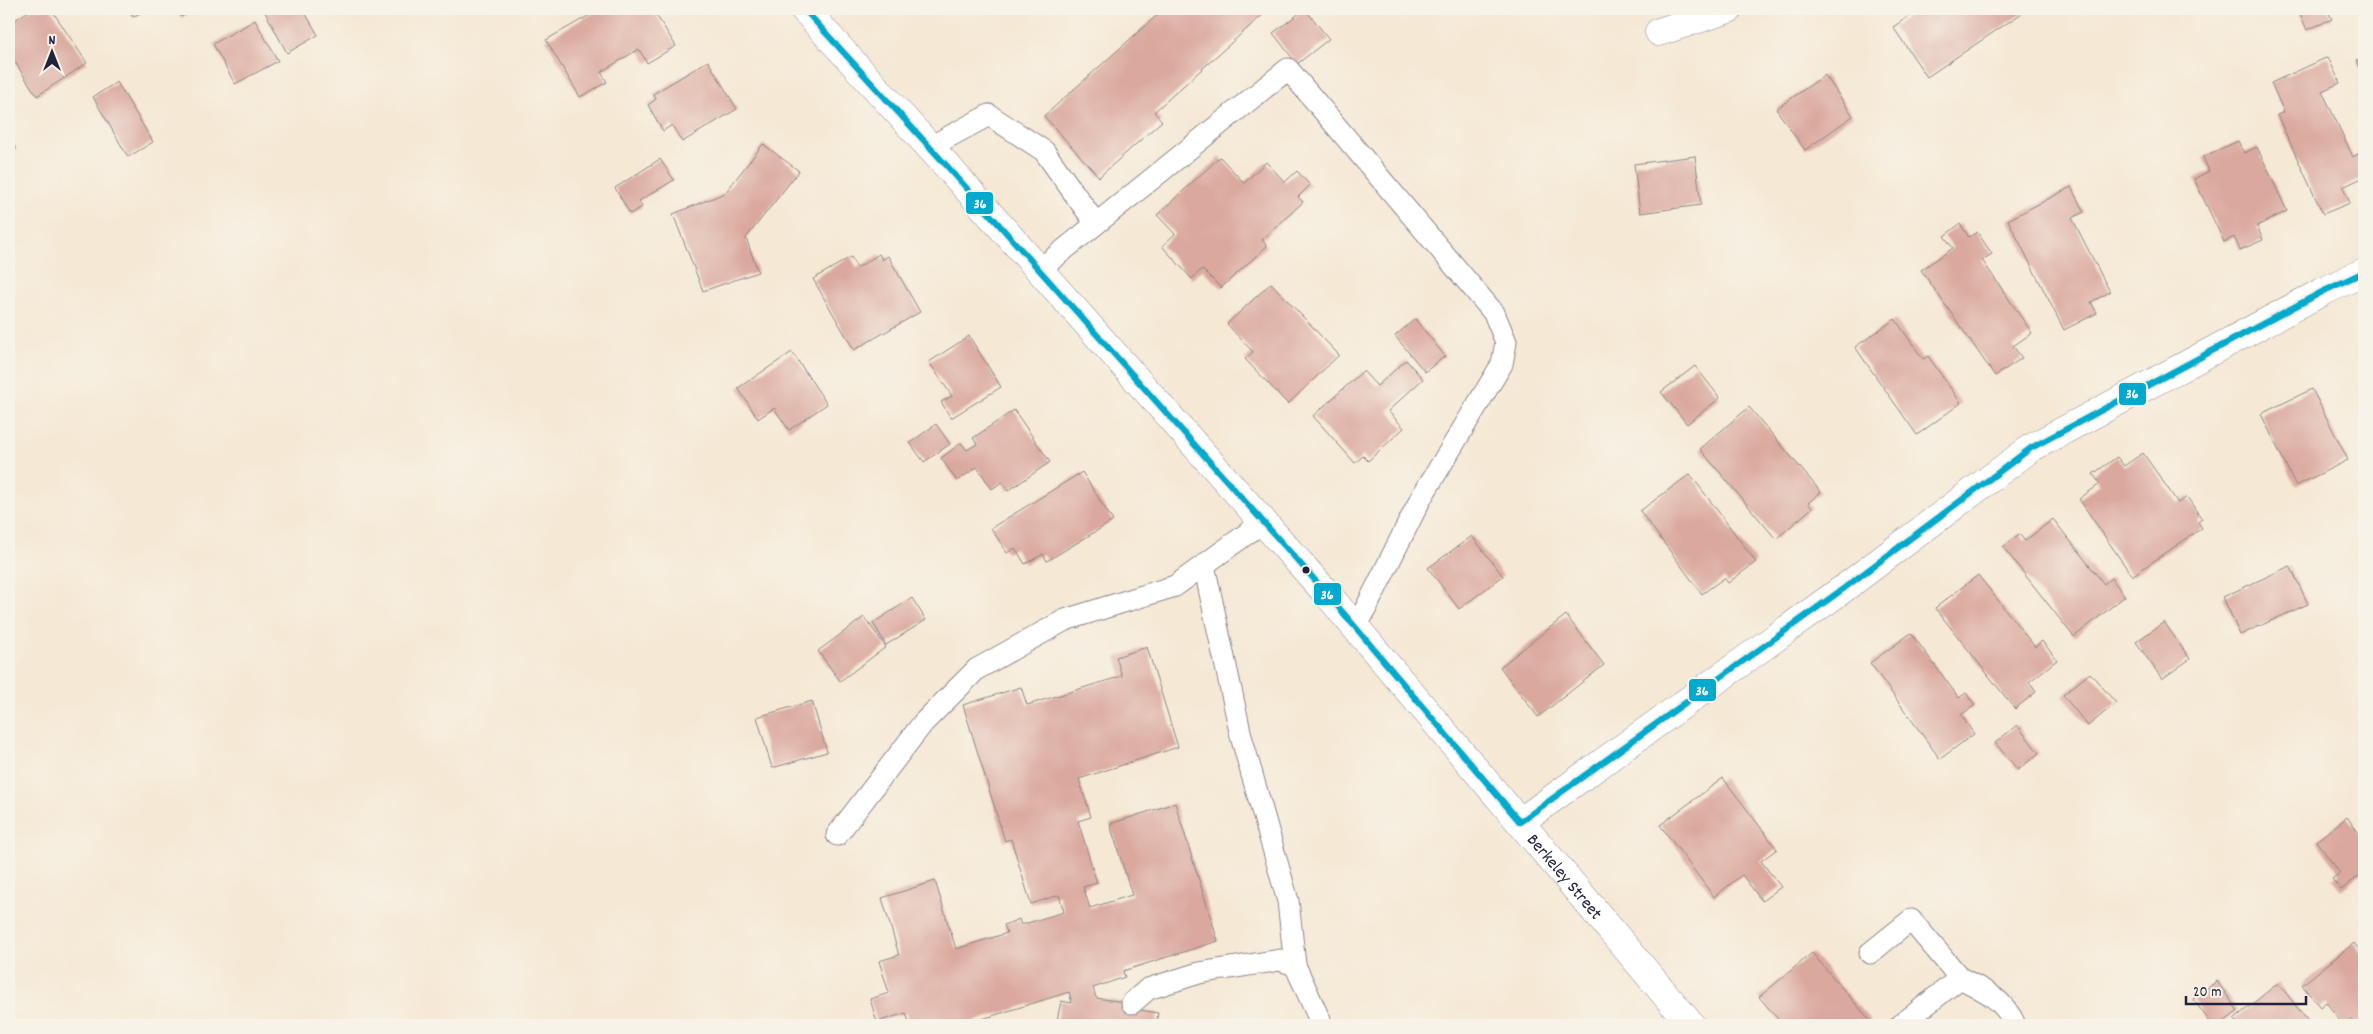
<svg xmlns="http://www.w3.org/2000/svg" width="2373" height="1034" font-family="Dekko,sans-serif">
<rect width="100%" height="100%" fill="#f7f3e8"/>
<filter id="ink" filterUnits="userSpaceOnUse"><feTurbulence type="fractalNoise" baseFrequency=".02" numOctaves="2"/><feDisplacementMap in="SourceGraphic" scale="10" xChannelSelector="R" yChannelSelector="G"/><feConvolveMatrix kernelMatrix="1 2 1 2 8 2 1 2 1" color-interpolation-filters="sRGB"/></filter>
<filter id="wash" filterUnits="userSpaceOnUse"><feTurbulence type="fractalNoise" baseFrequency=".0096" numOctaves="4" result="noise"/><feDisplacementMap in="SourceGraphic" scale="20" xChannelSelector="R" yChannelSelector="G"/><feGaussianBlur stdDeviation="1.12" result="paint"/><feColorMatrix in="noise" values="0 0 0 0 0 0 0 0 0 0 0 0 0 0 0 0 0 1.4 0 .05"/><feComposite in="paint" operator="in"/></filter>
<g filter="url(#wash)">
<rect width="100%" height="100%" fill="#f5e8d4"/>
<g id="blocks">
<path fill="#daa89e" d="M32,9H51L87,63L37,96L9,53V24Z
M129,9H147L133,17Z
M176,9H196L181,17Z
M271,9H303L318,35L287,53L265,12Z
M600,9H662L655,13L676,46L647,63L639,49L601,72L607,82L580,97L546,40Z
M1164,9H1269L1154,112L1162,121L1099,177L1044,116Z
M1305,9L1329,39L1297,64L1273,33Z
M1920,9H2028L1927,77L1893,27Z
M2298,9H2327L2332,19L2307,30Z
M255,20L278,61L235,84L213,44Z
M2328,57L2340,83L2322,91L2353,157L2358,154L2364,167V177L2343,187L2350,203L2323,214L2277,115L2284,112L2271,83Z
M2364,57V77L2357,60Z
M708,61L737,109L682,142L672,125L663,131L648,105L656,99L653,94Z
M1825,75L1853,116L1805,150L1776,109Z
M117,82L153,142L128,157L93,97Z
M9,137L16,149L9,154Z
M2238,141L2244,153L2257,147L2287,211L2257,226L2263,240L2240,250L2234,237L2224,242L2194,179L2209,171L2203,157Z
M763,144L799,171L746,238L758,272L703,291L673,214L725,193Z
M1695,156L1701,205L1640,213L1634,164Z
M1220,157L1244,183L1266,162L1285,182L1297,171L1310,185L1298,197L1303,202L1262,240L1267,246L1221,288L1202,269L1192,279L1162,246L1175,234L1157,215Z
M660,159L674,180L639,201L642,207L630,214L615,188Z
M2071,187L2084,212L2072,218L2110,292L2091,302L2097,313L2064,330L2008,220Z
M1960,224L1969,237L1977,232L1992,254L1982,260L2032,333L2013,346L2022,358L1995,376L1921,270L1953,248L1944,236Z
M879,254L882,260L888,256L920,312L854,350L813,279L851,257L857,268Z
M1271,283L1339,355L1288,404L1245,359L1253,352L1227,324Z
M1415,319L1445,356L1425,372L1395,336Z
M1895,319L1923,359L1928,356L1961,403L1917,435L1855,347Z
M969,336L1001,387L951,418L941,402L952,396L929,362Z
M792,352L827,404L789,430L774,408L758,419L738,388Z
M1406,360L1423,379L1388,411L1404,428L1368,461L1363,456L1355,463L1313,416L1363,371L1377,386Z
M1695,366L1720,398L1687,424L1661,392Z
M2312,389L2348,460L2296,486L2261,414Z
M1749,407L1821,492L1808,503L1812,508L1776,539L1700,449Z
M1014,410L1050,462L1008,491L1002,482L992,489L977,467L957,481L941,458L961,443L967,450L977,444L973,438Z
M936,424L950,444L924,462L910,443Z
M2143,453L2178,503L2187,497L2202,519L2198,522L2202,528L2132,576L2079,499L2100,484L2093,474L2117,457L2124,466Z
M1082,472L1113,521L1047,561L1043,554L1025,564L1015,548L1007,553L991,528Z
M1690,474L1756,562L1728,583L1724,578L1702,594L1640,511Z
M2053,519L2104,584L2111,578L2125,596L2074,637L2003,547L2019,534L2025,541Z
M1472,536L1503,576L1459,609L1428,568Z
M2290,566L2308,604L2240,635L2223,597Z
M1978,575L2035,647L2042,641L2057,660L2029,682L2036,692L2015,709L1935,608Z
M912,598L926,620L886,645L873,623Z
M1566,615L1604,665L1538,717L1500,667Z
M864,617L886,647L840,681L818,651Z
M2164,622L2190,659L2162,679L2136,642Z
M1911,633L1959,698L1966,693L1975,705L1961,715L1974,734L1940,759L1870,663Z
M1147,647L1178,747L1079,779L1091,817L1078,821L1097,883L1083,887L1090,908L1132,895L1110,824L1175,803L1218,941L1123,971L1125,977L1093,988L1096,998L1124,1002L1123,1007L1158,1013L1156,1025H1056L1061,1001L1072,1003L1069,992L963,1025H910L906,1013L877,1022L870,999L889,993L879,961L899,955L882,898L935,881L956,949L1007,933L1004,925L1019,919L1021,925L1064,912L1059,895L1031,904L1011,839L1005,841L963,705L1021,687L1027,705L1122,676L1116,657Z
M2090,673L2116,703L2088,726L2063,695Z
M812,701L827,752L772,768L757,717Z
M2017,725L2039,753L2018,770L1995,743Z
M1723,778L1777,849L1761,861L1781,887L1762,901L1742,875L1714,897L1660,825Z
M2347,817L2364,840V872L2341,890L2332,879L2340,873L2316,841Z
M2354,943L2364,956V1025H2355L2351,1019L2343,1025L2326,1002L2320,1007L2302,985Z
M1812,953L1874,1025H1783L1759,997Z
M2217,981L2238,1011L2220,1025H2212L2193,999Z
M2278,983L2311,1025H2239L2234,1019Z"/>
</g>
</g>
<g filter="url(#ink)">
<use href="#blocks" fill-opacity="0" stroke="#8c8588" stroke-width="1"/>
<g fill="none" stroke-linecap="round" stroke-linejoin="round">
<g stroke="#8c8588" stroke-width="23">
<path id="service" d="M930,147L989,115L1044,151L1096,224
M1039,270L1288,69L1494,313L1506,342L1502,364L1421,498L1356,628
M1204,565L1241,736L1288,901L1295,965
M837,835L923,723L977,669L1065,620L1175,586L1263,522
M1870,953L1911,920L1960,978L1901,1025
M1960,978C1984,990 2004,999 2015,1025
M1132,1003L1148,989L1199,973L1280,960L1295,965L1322,1025"/>
</g>
<g stroke="#8c8588" stroke-width="29">
<path id="minor" d="M1659,32L1729,9
M1520,822L1843,589L2031,448L2322,292L2364,272"/>
</g>
<g stroke="#8c8588" stroke-width="29">
<g id="tertiary">
<path id="s1" d="M804,9L947,166L1329,596L1691,1025"/>
</g>
</g>
<use href="#service" stroke="#fff" stroke-width="21"/>
<use href="#minor" stroke="#fff" stroke-width="28"/>
<use href="#tertiary" stroke="#fff" stroke-width="28"/>
<g stroke="#f7f3e8" stroke-width="10">
<path id="bus-1" d="M804,9L947,166L1329,596L1520,822L1843,589L2031,448L2322,292L2364,272"/>
</g>
<use href="#bus-1" stroke="#00a9ce" stroke-width="6"/>
</g>
</g>
<circle fill="#22223b" stroke="#f7f3e8" stroke-width="2" cx="1306" cy="570" r="4.5"/>
<g text-anchor="middle" stroke-width="5" stroke-linejoin="round" paint-order="stroke">
<g font-size="18" fill="#22223b" stroke="#f7f3e8">
<text dy="6" stroke="none"><textPath href="#s1" startOffset="1154">Berkeley Street</textPath></text>
</g>
</g>
<g stroke="#f7f3e8" stroke-width="2">
<rect x="965" y="191" width="29" height="24" rx="5" fill="#00a9ce"/>
<rect x="2118" y="382" width="29" height="24" rx="5" fill="#00a9ce"/>
<rect x="1313" y="582" width="29" height="24" rx="5" fill="#00a9ce"/>
<rect x="1688" y="678" width="29" height="24" rx="5" fill="#00a9ce"/>
</g>
<g font-size="14" text-anchor="middle" font-weight="bold" fill="#fff">
<text x="980" y="208">36</text>
<text x="2132" y="398">36</text>
<text x="1327" y="599">36</text>
<text x="1702" y="695">36</text>
</g>
<rect width="2373" height="1034" fill="none" stroke="#f7f3e8" stroke-width="30"/>
<g transform="translate(52 52)" stroke="#f7f3e8" stroke-width="4" paint-order="stroke">
<path d="M0-4L9 19L0 12L-9 19Z" fill="#22223b"/>
<text y="-8" font-size="14" font-weight="bold" text-anchor="middle" fill="#22223b">N</text>
</g>
<path d="M2186 996v8h120v-8" fill="none" stroke="#22223b" stroke-width="2.5"/>
<text x="2193" y="996" font-size="15" fill="#22223b" stroke="#f7f3e8" stroke-width="4" paint-order="stroke">20 m</text>
</svg>
